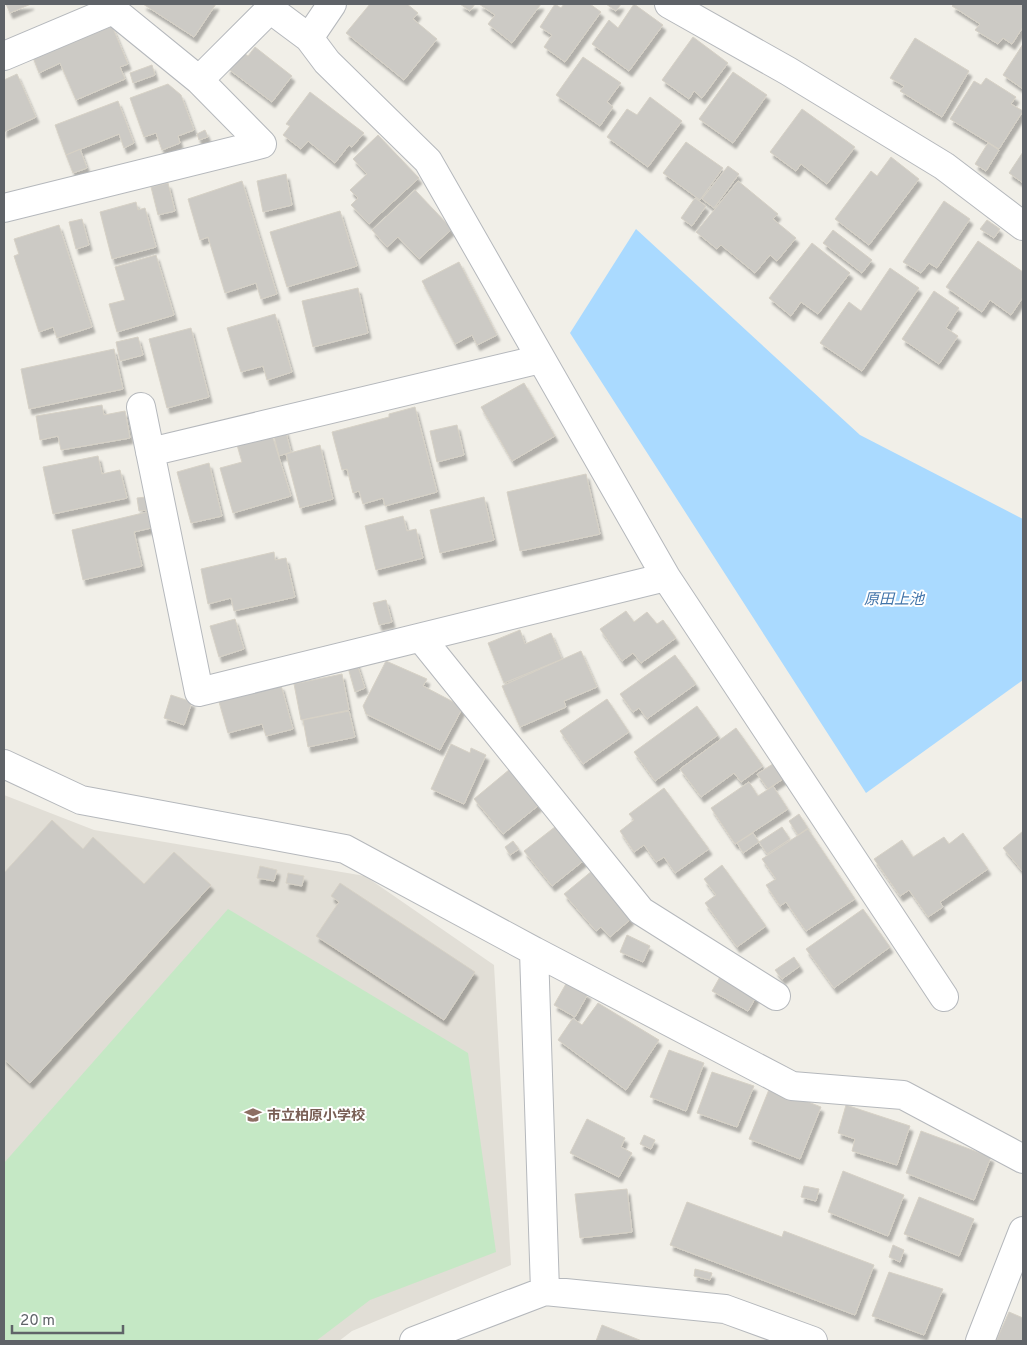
<svg xmlns="http://www.w3.org/2000/svg" width="1027" height="1345" font-family="Overpass,'Noto Sans JP',sans-serif">
<defs>
<filter id="shadow"><feDropShadow dx="3" dy="5.5" stdDeviation="1" flood-color="#0004"/></filter>
</defs>
<rect width="100%" height="100%" fill="#f1efe8"/>
<path fill="#e1ded6" d="M4,795L94,830L365,876L494,965L511,1265L352,1331L339,1341H4Z"/>
<path fill="#c5e8c5" d="M228,909L468,1053L496,1252L370,1300L316,1341H4V1163Z"/>
<path fill="#aadaff" d="M636,229L860,435L1023,519V680L866,793L570,333Z"/>
<path fill="#cccac5" stroke="#d6d1c6" filter="url(#shadow)" d="M6,4H31L10,13Z
M143,4H216L194,37Z
M370,4H407L418,13L413,19L437,39L404,80L346,33Z
M460,4H475L470,11Z
M479,4H541L512,43L488,24L495,15Z
M555,4L561,8L564,4H590L601,12L565,62L544,47L552,35L540,27Z
M606,4H621L616,11Z
M634,4L663,25L629,71L592,44L609,20L618,28Z
M954,4H1023V27L1012,44L1003,38L998,44L975,30L980,24L952,6Z
M112,26L128,64L120,67L125,79L76,100L60,63L39,73L32,55L55,45L57,49Z
M693,37L728,63L702,98L694,91L689,99L662,80Z
M915,38L969,71L942,117L900,91L904,86L890,78Z
M1023,44V89L1003,75Z
M255,47L292,76L272,102L227,68L241,51L248,56Z
M583,57L621,83L607,102L613,107L600,126L556,95Z
M152,65L155,75L133,83L130,73Z
M733,72L767,95L733,143L699,119Z
M17,74L36,117L4,132V80Z
M986,78L1016,97L1011,104L1023,111L999,149L950,119L974,81L981,85Z
M168,84L181,95L194,130L178,136L180,143L162,150L156,133L144,137L130,98Z
M310,92L364,133L352,147L349,145L335,163L308,141L301,149L283,135L290,126L286,124Z
M650,97L682,121L648,167L607,137L627,109L637,115Z
M118,101L134,143L124,148L119,134L66,155L55,125Z
M802,109L855,147L827,184L801,164L796,171L770,152Z
M205,130L208,137L199,140L197,134Z
M378,135L419,178L369,224L351,205L358,198L350,190L367,174L353,159Z
M686,142L723,168L700,200L663,173Z
M988,143L999,150L986,171L975,164Z
M80,149L87,168L73,173L66,155Z
M1023,152V183L1009,173Z
M891,157L919,179L869,245L835,219L871,171L877,176Z
M728,166L739,174L714,208L702,199Z
M286,174L292,205L263,212L257,181Z
M242,181L277,294L261,299L256,283L225,293L208,237L200,240L188,199Z
M738,181L778,214L773,219L796,238L777,261L770,255L755,273L721,245L717,249L696,232Z
M168,183L175,211L158,215L151,187Z
M415,190L452,229L419,259L398,237L387,247L372,230Z
M695,198L706,206L692,226L681,218Z
M944,201L970,219L937,268L929,263L921,273L903,262Z
M136,202L138,210L145,208L156,247L112,259L100,212Z
M340,211L357,266L287,287L270,232Z
M82,219L89,245L76,249L69,222Z
M987,220L1000,229L994,238L980,229Z
M59,225L92,327L57,338L53,327L39,332L14,256L19,254L14,239Z
M833,230L872,260L862,273L823,243Z
M978,241L1023,272V297L1011,315L990,300L982,312L946,287Z
M812,243L850,273L818,314L801,302L791,316L769,298Z
M156,255L174,315L117,332L109,304L125,300L115,267Z
M459,262L497,335L477,345L472,335L455,344L422,281Z
M890,268L919,288L862,371L820,343L849,302L861,311Z
M358,288L368,333L313,347L302,301Z
M934,291L959,308L946,328L958,336L939,364L902,339Z
M275,314L292,372L267,380L263,366L241,372L227,328Z
M191,328L209,397L167,408L149,339Z
M138,337L143,355L120,361L116,342Z
M114,349L123,389L29,409L21,369Z
M524,383L555,436L512,461L481,407Z
M102,405L104,415L125,411L130,438L61,450L58,436L40,440L36,416Z
M415,407L437,492L385,506L383,498L363,504L359,491L353,493L347,469L342,470L332,432L389,417V414Z
M457,425L464,455L437,462L430,431Z
M285,429L291,452L279,456L273,432Z
M272,435L291,496L233,513L220,468L242,462L237,445Z
M320,445L333,499L300,508L286,454Z
M98,456L102,474L120,470L127,498L53,514L43,467Z
M209,463L222,516L191,523L177,472Z
M586,474L600,534L520,551L507,492Z
M146,497L148,510L139,511L137,498Z
M484,497L494,540L440,553L430,510Z
M147,512L151,528L134,532L142,566L83,580L72,530Z
M403,516L407,531L416,529L423,558L376,570L365,526Z
M274,552L275,560L286,558L295,597L234,611L231,598L208,604L201,569Z
M386,600L392,622L379,625L373,603Z
M626,611L634,622L647,612L657,624L663,620L676,638L641,663L633,653L622,661L600,629Z
M235,619L244,649L219,657L210,626Z
M520,630L525,644L551,633L562,659L504,683L488,643Z
M581,651L597,687L564,701L566,707L520,727L502,686Z
M675,655L696,684L647,719L639,708L633,712L620,694Z
M356,661L365,688L355,692L347,664Z
M386,661L427,679L423,686L463,707L440,750L366,714L363,706Z
M342,674L349,710L301,720L294,684Z
M281,685L293,729L266,736L262,724L228,733L219,702Z
M171,695L192,702L184,725L164,718Z
M607,699L629,732L583,764L560,731Z
M697,706L718,735L655,781L634,752Z
M349,711L355,737L308,747L303,720Z
M736,728L763,766L741,782L734,773L701,797L680,769Z
M451,744L470,753L471,748L486,755L464,804L431,789Z
M776,762L786,777L768,789L757,774Z
M510,769L539,805L503,834L474,799Z
M749,782L758,796L773,786L788,809L735,844L711,808Z
M664,788L709,849L675,873L664,857L656,862L644,845L634,852L620,831L634,820L629,814Z
M799,814L808,828L798,835L789,821Z
M52,820L83,849L93,837L144,884L174,852L211,885L30,1083L4,1059V873Z
M560,823L587,858L552,886L524,851Z
M782,827L790,839L767,854L759,842Z
M808,829L855,899L806,931L786,902L780,906L766,885L776,879L762,859Z
M1023,831V872L1003,848Z
M753,833L759,842L743,853L737,843Z
M963,833L988,869L940,902L943,907L928,917L909,890L900,896L874,859L902,840L913,857L944,837L949,844Z
M513,841L519,849L510,855L505,847Z
M722,865L766,926L737,947L705,903L716,895L704,879Z
M260,866L277,870L274,881L257,878Z
M598,866L631,919L610,937L601,927L596,931L564,894Z
M288,873L304,876L302,886L286,883Z
M340,883L475,972L444,1020L316,936L339,902L331,896Z
M863,909L890,947L834,988L806,949Z
M627,935L650,946L643,962L620,952Z
M794,957L800,966L782,979L775,970Z
M721,975L757,995L748,1011L712,991Z
M567,982L588,994L575,1017L554,1005Z
M598,1003L659,1040L626,1090L558,1040L573,1018L582,1025Z
M669,1050L704,1063L686,1111L650,1097Z
M712,1072L754,1086L737,1127L697,1113Z
M770,1087L821,1107L800,1159L749,1139Z
M846,1105L910,1126L897,1165L852,1151L855,1139L838,1133Z
M587,1119L625,1138L621,1147L632,1153L619,1177L570,1153Z
M921,1131L991,1157L974,1200L906,1173Z
M644,1135L655,1140L651,1149L640,1144Z
M843,1171L904,1195L888,1236L828,1212Z
M804,1186L819,1189L816,1201L801,1197Z
M627,1189L632,1232L580,1238L575,1194Z
M919,1197L974,1219L959,1256L904,1234Z
M687,1202L782,1237L784,1231L874,1265L855,1315L670,1245Z
M893,1245L904,1250L900,1262L889,1257Z
M695,1269L712,1273L710,1280L694,1276Z
M889,1272L943,1289L924,1335L872,1316Z
M1009,1312L1023,1318V1341H996Z
M602,1325L642,1341H596Z"/>
<g fill="none" stroke-linecap="round" stroke-linejoin="round">
<g stroke="#b5b8bc" stroke-width="30">
<path id="minor" d="M332,4L309,38L327,62L428,161L666,577L944,997
M669,4L788,71L944,166L1023,226
M4,56L113,10L199,80L270,9L309,38
M4,208L262,144L199,80
M141,407L199,692L666,577
M150,452L541,359
M421,638L641,911L776,996
M4,764L81,800L345,849L534,951L545,1291
M534,951L792,1086L903,1095L1023,1159
M414,1341L545,1291L725,1309L813,1341
M980,1341L1023,1231"/>
</g>
<use href="#minor" stroke="#fff" stroke-width="28"/>
</g>
<defs>
<g id="school-bare" transform="scale(1.35)"><path d="M0-5L7-2L0 1L-7-2ZM-4 1L0 2.5L4 1V4Q0 6-4 4Z" fill="#8d6e63" stroke="#fff" stroke-width="2.5" paint-order="stroke"/></g>
</defs>
<g fill-rule="evenodd">
<use href="#school-bare" x="253" y="1115"/>
</g>
<g text-anchor="middle" stroke-width="4" stroke-linejoin="round" paint-order="stroke">
<g font-size="14" font-weight="bold" fill="#785e54" stroke="#fff" text-anchor="start">
<text x="267" y="1120">市立柏原小学校</text>
</g>
<g font-size="15" font-style="italic" fill="#4174aa" stroke="#fff">
<text x="894" y="604">原田上池</text>
</g>
</g>
<rect width="1027" height="1345" fill="none" stroke="#5f6368" stroke-width="10"/>
<path d="M12 1325v8h111v-8" fill="none" stroke="#5f6368" stroke-width="2.5"/>
<text x="20" y="1325" font-size="15" fill="#5f6368" stroke="#ffffff" stroke-width="4" paint-order="stroke">20 m</text>
</svg>
